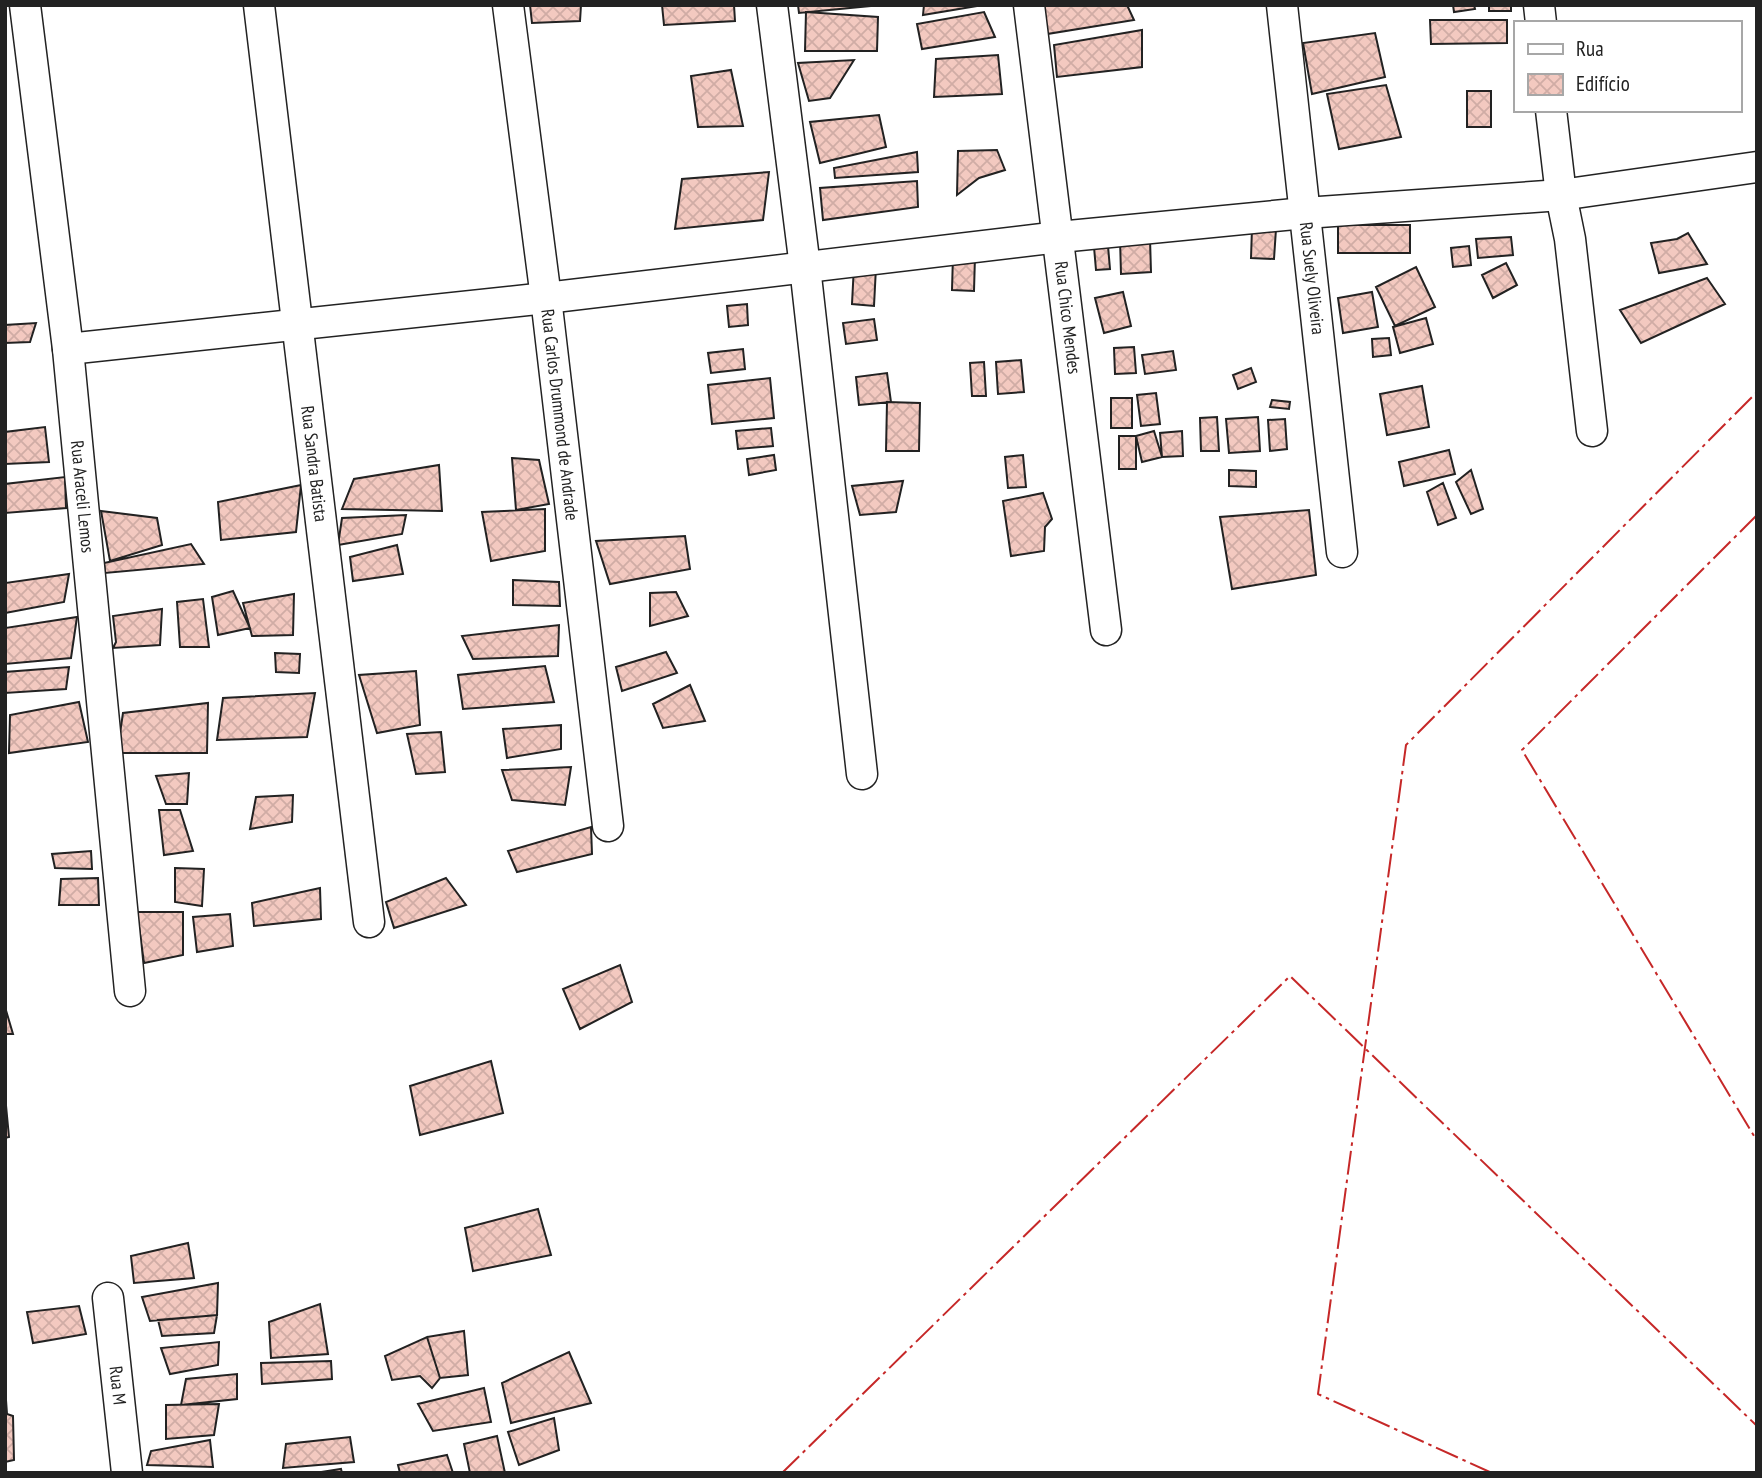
<svg xmlns="http://www.w3.org/2000/svg" width="1762" height="1478" font-family="'PT Sans Narrow',sans-serif">
<defs>
<pattern id="building-cross-hatch" width="8" height="8" patternUnits="userSpaceOnUse" patternTransform="scale(1.75)"><rect width="8" height="8" fill="#f3c9c0"/><path d="M0 0l8 8M0 8l8-8" fill="none" stroke="#d0aca5"/></pattern>
</defs>
<rect width="100%" height="100%" fill="#fff"/>
<path fill="url(#building-cross-hatch)" stroke="#222" stroke-width="2" d="M530,5H581L580,21L532,23Z
M662,5H734L735,21L664,25Z
M798,5H870V6L799,13Z
M924,5H983L923,15Z
M1039,5H1127L1134,20L1047,34Z
M1453,5H1474L1475,9L1454,12Z
M1489,5H1511V11H1489Z
M806,12L878,17L877,51H805Z
M984,12L995,37L922,49L917,24Z
M1430,20H1507V43L1431,44Z
M1142,30V67L1057,77L1054,45Z
M1375,33L1385,77L1312,94L1303,43Z
M998,55L1002,94L934,97L936,59Z
M854,60L830,98L809,101L798,63Z
M731,70L743,126L698,127L691,76Z
M1386,85L1401,137L1339,149L1327,94Z
M1467,91H1491V127H1467Z
M879,115L886,147L820,163L810,122Z
M997,150L1005,170L979,178L957,195L958,151Z
M917,152L918,172L835,178L834,168Z
M769,172L763,220L675,229L682,179Z
M917,181L918,207L823,220L820,188Z
M1338,225H1410V253H1338Z
M1252,228L1276,229L1274,259L1251,258Z
M1688,233L1707,264L1659,273L1651,243L1677,239Z
M1511,237L1513,255L1478,258L1476,239Z
M1120,239H1150L1151,272L1121,274Z
M1108,246L1110,269L1096,270L1094,247Z
M1469,246L1471,265L1453,267L1451,248Z
M953,255L975,256L974,291L952,290Z
M1506,263L1517,285L1493,298L1482,275Z
M854,265L876,267L874,306L852,304Z
M1416,267L1435,307L1395,326L1376,287Z
M1707,278L1725,304L1641,343L1620,310Z
M1123,292L1131,326L1104,333L1095,298Z
M1372,292L1378,327L1343,333L1338,298Z
M747,304L748,325L729,327L727,306Z
M1426,318L1433,344L1400,353L1393,327Z
M874,319L877,340L846,344L843,323Z
M36,323L30,342L5,343V325Z
M1389,338L1391,355L1373,357L1372,339Z
M1134,347L1136,373L1115,374L1114,348Z
M743,349L745,369L711,373L708,353Z
M1173,351L1176,370L1145,374L1142,355Z
M1021,360L1024,392L998,394L996,362Z
M984,362L986,396H972L970,363Z
M1251,368L1256,382L1238,389L1233,375Z
M887,373L891,402L859,405L856,377Z
M770,378L774,418L712,424L708,385Z
M1422,386L1429,427L1387,435L1380,394Z
M1156,393L1160,424L1141,426L1137,395Z
M1111,398H1132V428H1111Z
M1272,400L1290,402L1289,409L1270,407Z
M887,402L920,403L919,451H886Z
M1217,417L1219,451H1201L1200,418Z
M1258,417L1260,451L1229,453L1226,419Z
M1285,419L1287,449L1270,451L1268,420Z
M45,427L49,462L5,464V432Z
M771,428L773,446L738,449L736,431Z
M1154,431L1162,457L1142,462L1136,436Z
M1182,431L1183,456L1162,457L1160,433Z
M1119,436H1136V469H1119Z
M1449,450L1455,474L1404,486L1399,462Z
M774,455L776,470L749,475L747,459Z
M1023,455L1026,487L1008,488L1005,457Z
M512,458L539,460L549,504L516,510Z
M439,465L442,511L342,509L354,479Z
M1229,470L1256,471V487L1229,486Z
M1471,470L1483,509L1471,514L1456,482Z
M65,477L66,508L5,513V484Z
M903,481L896,512L860,515L852,486Z
M1443,483L1456,518L1438,525L1427,492Z
M301,485L296,532L221,540L218,502Z
M1043,493L1052,519L1045,527L1044,551L1011,556L1003,501Z
M545,509V551L491,561L482,512Z
M1309,510L1316,575L1232,589L1220,517Z
M101,511L157,518L162,545L110,561Z
M406,515L402,534L338,545L342,518Z
M685,536L690,569L610,584L596,541Z
M191,544L204,564L105,573L104,563Z
M397,545L403,574L353,581L350,557Z
M69,574L64,602L5,613V583Z
M513,580L559,582L560,606L513,605Z
M233,591L250,628L218,635L212,597Z
M676,592L688,616L650,626V593Z
M294,594L293,635L252,636L243,603Z
M203,599L209,647H180L177,602Z
M162,609L160,645L113,648L116,642L113,616Z
M77,617L71,658L5,664V628Z
M559,625L558,656L473,659L462,636Z
M666,652L677,673L622,691L616,667Z
M275,653L300,654L299,673L276,672Z
M545,666L554,702L463,709L458,675Z
M69,667L66,689L5,693V672Z
M416,671L420,725L377,733L359,675Z
M690,685L705,721L663,728L653,704Z
M315,693L307,737L217,740L223,698Z
M79,702L88,742L9,753L10,715Z
M208,703L207,753H117L123,713Z
M561,725V749L507,758L503,729Z
M441,732L445,772L416,774L407,734Z
M571,767L565,805L512,800L502,770Z
M189,773L187,804H166L156,776Z
M293,795L292,822L250,829L256,797Z
M159,810H180L193,851L164,855Z
M591,827L592,854L517,872L508,851Z
M91,851L92,869L55,868L52,854Z
M175,868L204,869L202,906L175,902Z
M98,878L99,905H59L61,879Z
M446,878L466,905L394,928L386,902Z
M320,888L321,919L254,926L252,903Z
M137,912H183V955L144,963Z
M230,914L233,946L197,952L193,917Z
M620,965L632,1002L580,1029L563,989Z
M5,1007L13,1034H5Z
M491,1061L503,1113L420,1135L410,1086Z
M5,1095L9,1137L5,1138Z
M538,1209L551,1255L473,1271L465,1228Z
M188,1243L194,1278L134,1283L131,1256Z
M218,1283L217,1315L150,1321L142,1297Z
M320,1304L328,1354L271,1358L269,1322Z
M79,1306L86,1334L33,1343L27,1312Z
M217,1315L214,1333L162,1336L158,1320Z
M464,1331L468,1375L440,1378L427,1337Z
M427,1337L440,1378L432,1388L420,1376L392,1380L385,1356Z
M219,1342L218,1365L170,1374L161,1348Z
M569,1352L591,1403L511,1423L502,1383Z
M331,1361L332,1379L262,1384L261,1363Z
M237,1374V1399L181,1405L186,1379Z
M5,1386L7,1414L13,1416L14,1460L5,1462Z
M484,1388L491,1422L433,1431L418,1404Z
M219,1404L214,1435L166,1439V1405Z
M554,1418L559,1450L519,1465L508,1432Z
M497,1436L505,1473H470L464,1444Z
M350,1437L354,1462L283,1468L286,1444Z
M210,1440L213,1467L147,1465L151,1451Z
M447,1455L453,1473H400L398,1465Z
M341,1469L342,1473H315Z"/>
<g fill="none" stroke-linecap="round" stroke-linejoin="round">
<g stroke="#222" stroke-width="33">
<g id="minor">
<path id="s1" d="M25,5L68,349L130,991"/>
<path id="s2" d="M259,5L369,922"/>
<path id="s3" d="M508,5L546,298L608,826"/>
<path d="M772,5L805,267L862,774"/>
<path id="s4" d="M1029,5L1106,630"/>
<path id="s5" d="M1282,5L1342,552"/>
<path d="M1539,5L1541,23"/>
<path d="M1551,110L1561,195L1570,239L1592,431"/>
<path d="M68,349L546,298L1059,237L1305,213L1561,195L1757,167"/>
<path id="s6" d="M108,1298L127,1473"/>
</g>
</g>
<use href="#minor" stroke="#fff" stroke-width="30"/>
<path stroke="#c62828" stroke-width="2" stroke-dasharray="24 5 3.5 5" stroke-linecap="butt" d="M1757,515L1522,750L1757,1141
M782,1473L1290,976L1757,1426
M1492,1473L1318,1394L1406,745L1757,392"/>
</g>
<g text-anchor="middle" stroke-width="5" stroke-linejoin="round" paint-order="stroke">
<g font-size="18" fill="#222" stroke="#fff">
<text dy="6" stroke="none"><textPath href="#s5" startOffset="275">Rua Suely Oliveira</textPath></text>
<text dy="6" stroke="none"><textPath href="#s4" startOffset="315">Rua Chico Mendes</textPath></text>
<text dy="6" stroke="none"><textPath href="#s3" startOffset="413">Rua Carlos Drummond de Andrade</textPath></text>
<text dy="6" stroke="none"><textPath href="#s2" startOffset="462">Rua Sandra Batista</textPath></text>
<text dy="6" stroke="none"><textPath href="#s1" startOffset="495">Rua Araceli Lemos</textPath></text>
<text dy="6" stroke="none"><textPath href="#s6" startOffset="88">Rua M</textPath></text>
</g>
</g>
<rect width="1762" height="1478" fill="none" stroke="#222222" stroke-width="14"/>
<rect x="1514" y="21" width="228" height="91" fill="#ffffff" stroke="#a7a7a7" stroke-width="2"/>
<rect x="1528" y="44" width="35" height="10" fill="#ffffff" stroke="#a7a7a7" stroke-width="2"/>
<text x="1576" y="56" font-size="21" fill="#222222">Rua</text>
<rect x="1528" y="74" width="35" height="21" fill="url(#building-cross-hatch)" stroke="#a7a7a7" stroke-width="2"/>
<text x="1576" y="91" font-size="21" fill="#222222">Edifício</text>
</svg>
